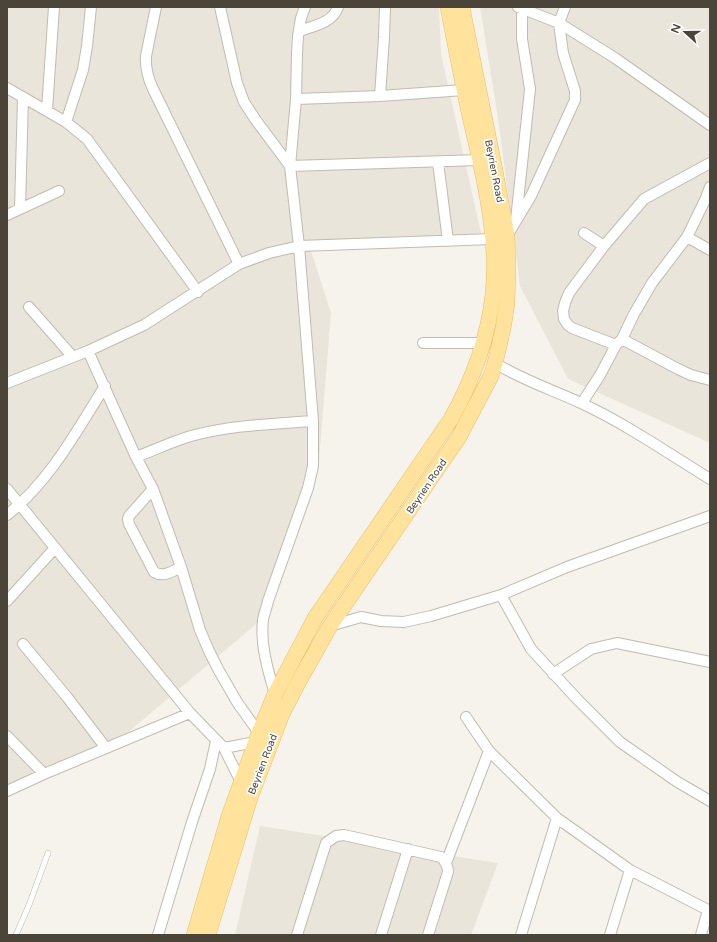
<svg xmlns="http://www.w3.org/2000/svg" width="717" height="942" font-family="'Varela Round',sans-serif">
<rect width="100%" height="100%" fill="#f6f3ec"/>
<path fill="#eae5da" d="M7,7H439L441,54L481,233L311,251L331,313L319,461L260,621L126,734L7,788Z
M480,7H710V443L568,379L520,286L498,118Z
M260,826L498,863L471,935H235Z"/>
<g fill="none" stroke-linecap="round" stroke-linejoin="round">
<g stroke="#c2bbae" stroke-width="6">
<path id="lane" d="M16,935L29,905L48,853"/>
</g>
<g stroke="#c2bbae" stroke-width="12">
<path id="street" d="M156,7L146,56C145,68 148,78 153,89L239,264
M220,7L237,83L244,102L255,119L290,166L480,160
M518,7L559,23L615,58L710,125
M299,31C313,26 333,23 338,7
M7,88L66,122L87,139L198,292
M380,96L384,37L385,7
M296,99L380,96L464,90
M47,110L54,7
M66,122L83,70L87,46L91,7
M438,162L448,241
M20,209L23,97
M7,215L59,191
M516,220L530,89L522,39V8
M584,233L604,246
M507,236L531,196L575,100V91L563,53L559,23L565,7
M687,237L710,250
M29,307L73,357
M622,339L634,314L652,283L687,237L706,198L710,187
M423,343H484
M616,345L572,328L568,325L564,319L563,311L565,303L569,293L604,246L644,199L710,163
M88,351L136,457L153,489L181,567L200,630L209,651L218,669L237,702L259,733
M495,363C522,380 553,390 581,403C626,424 668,453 710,479
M7,383L88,351L144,325L239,264L269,253L299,246L493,239
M582,403L600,375L616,345L622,339L678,369L691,375L710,380
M136,457C155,450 173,441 191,436C231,425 273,424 313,421
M7,489L190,713L224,748L241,782
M153,489L129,516L128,519L129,524L154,572C163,578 173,571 181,567
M7,515C50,481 76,432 105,386
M501,595L531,649L577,699L620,742L676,781L710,801
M7,601L55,548
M330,626L361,617L381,621L404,622L431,616L501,595L567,567L710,516
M23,644L67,697L106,748
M553,674L591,649L617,643L710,662
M275,694C268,671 260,644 263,620C264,613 267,607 268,601L308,488L313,466V421L299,246L290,166L296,99L297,53L298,36L301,18L305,7
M466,717L489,751L557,818L630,870L710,911
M7,736L44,774
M224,748L256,742
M7,791L44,774L190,713
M446,863L489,751
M158,935L192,822L210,769L216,741
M297,935L326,843L336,836L344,835L441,857C446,862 448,866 448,872L428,935
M381,935L408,849
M521,935L557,818
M610,935L630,870
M701,935L708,910"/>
</g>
<g stroke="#e6c16a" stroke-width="16">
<path id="primary" d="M194,935L229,816L259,733L275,694L315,618L451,419C473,380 488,339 493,294C499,237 483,172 470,117C462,80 455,44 448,7
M208,935L250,798L282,714L299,681L330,626L459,437L491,376L495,363L503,329L507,304L508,271L507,236L495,170L462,7"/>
</g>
<use href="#lane" stroke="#fff" stroke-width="5"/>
<use href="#street" stroke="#fff" stroke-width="10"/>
<use href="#primary" stroke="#ffe39c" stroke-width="15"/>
</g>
<g text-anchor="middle" stroke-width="3.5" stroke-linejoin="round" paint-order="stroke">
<g font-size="10" fill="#4b4439" stroke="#fff">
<text transform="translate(495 171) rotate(79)" y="4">Beyrien Road</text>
<text transform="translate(426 486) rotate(-56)" y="4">Beyrien Road</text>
<text transform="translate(262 764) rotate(-69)" y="4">Beyrien Road</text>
</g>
</g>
<rect width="717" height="942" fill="none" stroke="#4b4439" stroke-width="16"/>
<g transform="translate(685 32) rotate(291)" stroke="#ffffff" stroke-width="3" paint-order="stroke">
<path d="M0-3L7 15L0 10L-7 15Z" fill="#4b4439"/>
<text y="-6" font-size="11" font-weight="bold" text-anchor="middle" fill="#4b4439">N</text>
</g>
</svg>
